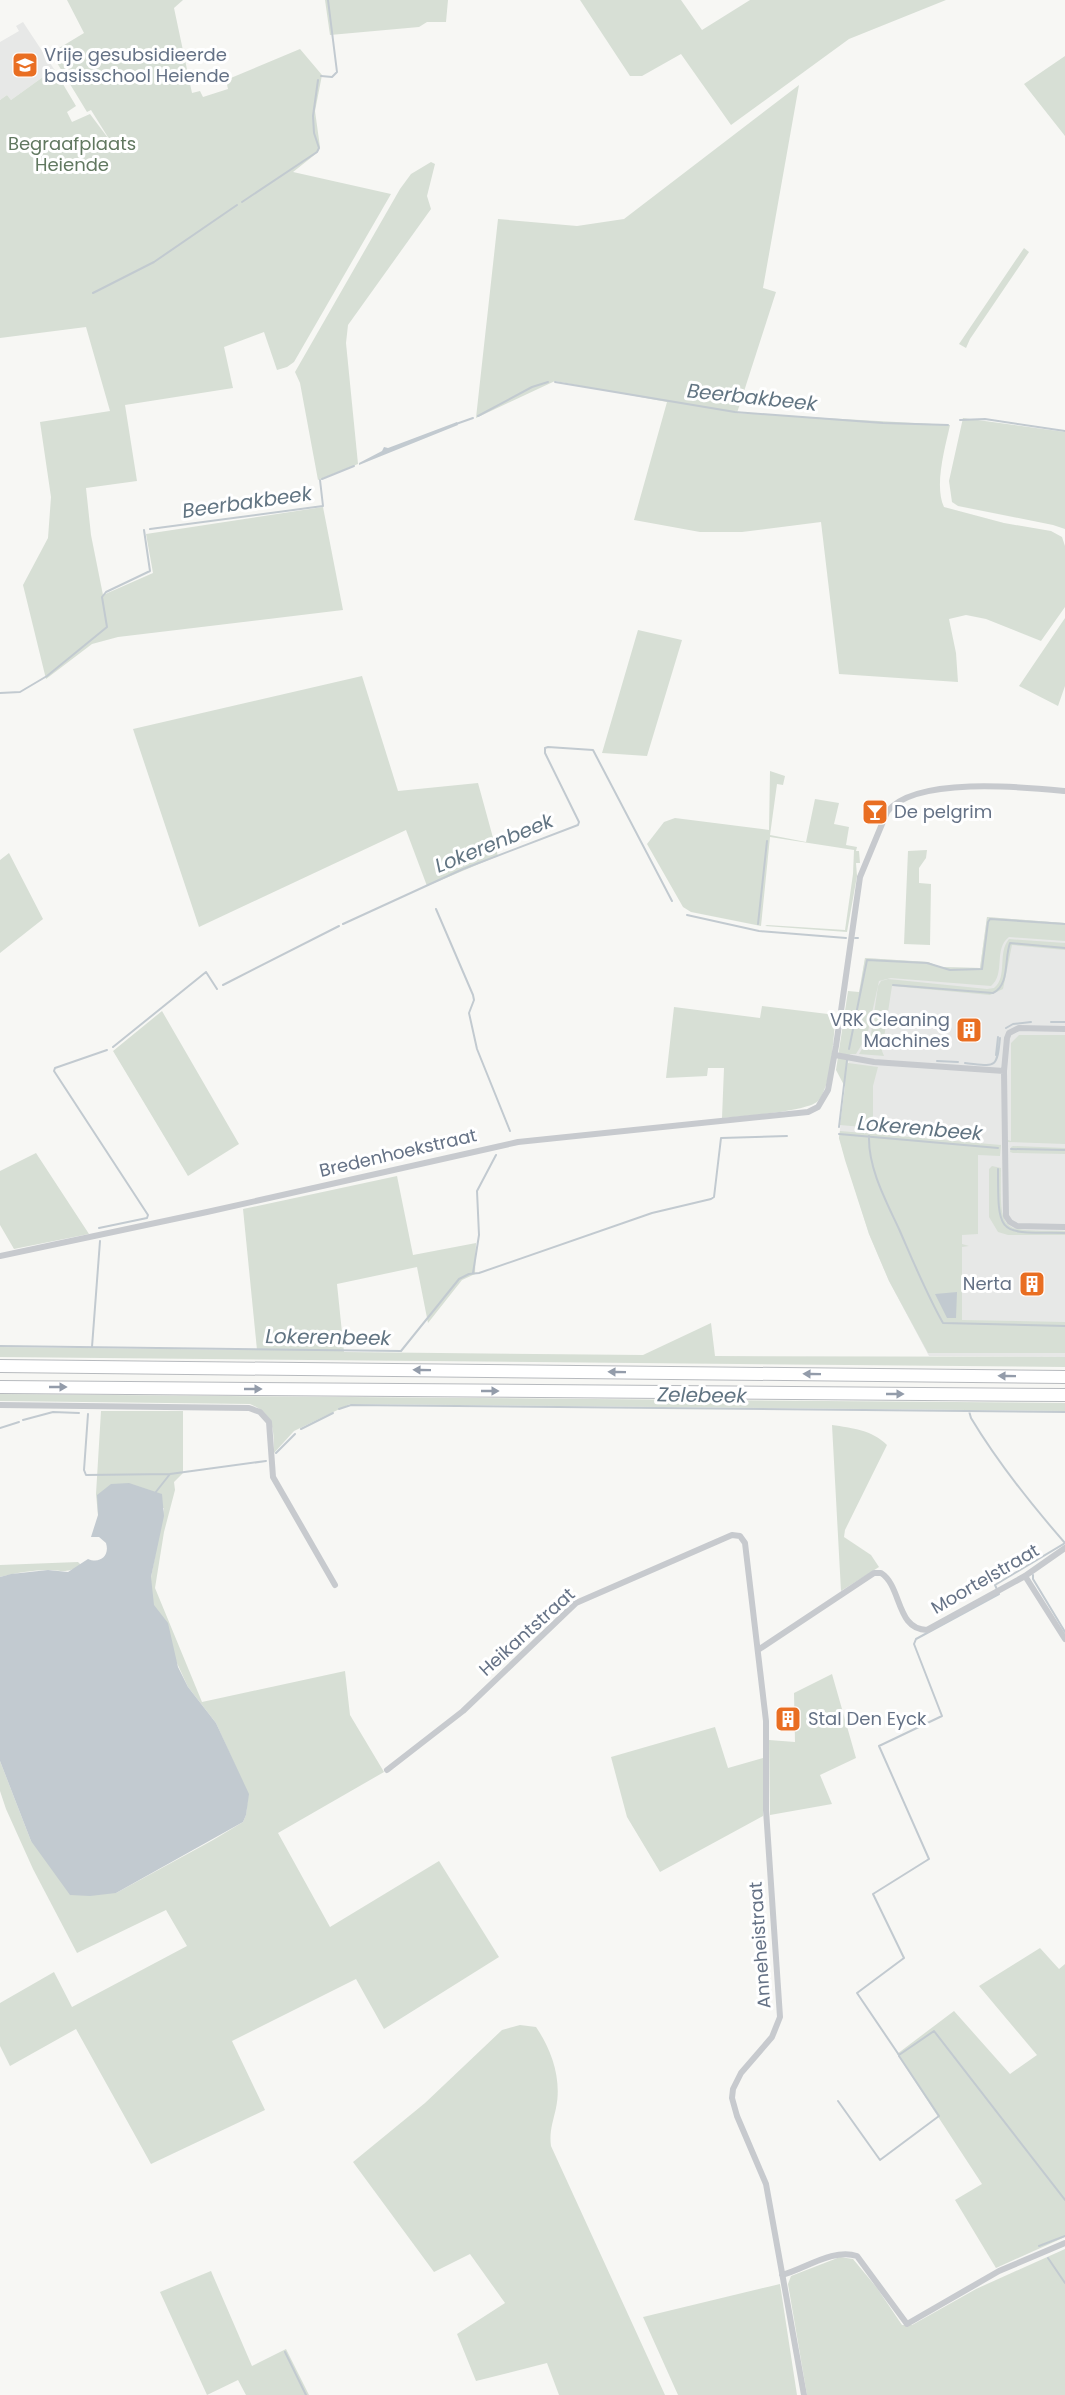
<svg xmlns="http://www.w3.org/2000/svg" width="1065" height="2395" font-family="Poppins,sans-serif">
<rect width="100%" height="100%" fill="#f7f7f4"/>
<path fill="#e7e8e7" d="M23,22L54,69L11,100L7,95L0,100V42L19,31L16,26Z
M987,917L1065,923V1357L929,1356L889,1281L869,1234L839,1138L845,1087L865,958L928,962L940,967L980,968Z"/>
<path fill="#d7dfd5" d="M67,0H183L174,8L192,93L200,91L203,97L228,89L226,80L300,49L322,75L315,111L320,147L317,153L293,172L391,194L294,362L287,367L277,370L264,332L224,347L233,388L125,405L137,481L86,488L91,535L103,595L153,573L146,534L323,507L343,610L118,637L92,644L46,679L23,585L48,538L51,497L40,422L110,411L86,327L0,338V100L7,95L11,100L54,69L76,106L67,112L72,122L90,114L111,142L91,110L87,112L51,53L84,33Z
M325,0H448L446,22H427L419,27L330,35Z
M580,0H681L702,30L750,0H946L849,39L731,125L681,54L642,76H630Z
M1065,56V136L1024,84Z
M799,85L763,288L776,292L737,413L950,425C945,448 934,486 944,507L1004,523L1051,531L1062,537L1065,546V607L1041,641L986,619L966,615L949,619L956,653L958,682L839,674L821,522L742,532H700L634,520L667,402L555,381L476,418L498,219L577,226L624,219Z
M431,162L435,164L427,196L431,209L348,325L346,343L358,464L318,480L300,383L295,372L400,189L411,174Z
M1024,248L1029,252L970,339L966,348L959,344Z
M963,418L1065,432V529L1053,525L958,506L952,502L949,481Z
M1065,618V686L1058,706L1019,686Z
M638,630L682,640L647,756L602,753Z
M362,676L398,791L478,783L498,856L427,886L406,830L199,927L133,729Z
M770,771L785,776L783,785L777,784L770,835L806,842L815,799L839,803L834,824L849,827L846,845L857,847L856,851H859L860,863H856L857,876L847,932L765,926L767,925L845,930L853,874L854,850L770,837L761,926L691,912L683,907L647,844L664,822L675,818L769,830Z
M927,850L926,858L919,868V883L931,884L930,945L904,944L908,851Z
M9,853L43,919L0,953V860Z
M987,917L1065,923V941L1009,937C993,949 1006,974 991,986L891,978L879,981L867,1036L856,1054H850L848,1063L878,1067L873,1086V1128L840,1125L845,1087L836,1070L848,991L859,992L865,958L928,962L940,967L980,968Z
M1009,939L1065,943V950L1012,945L1003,989L990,995L892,986L882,1051L884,1056L859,1054L871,1034L878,986L881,981L888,979L987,989L994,988C1008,977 997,953 1009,939Z
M762,1006L836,1015C833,1037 832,1086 818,1101C807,1112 740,1116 722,1118L724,1068H708L707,1076L666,1078L674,1007L760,1018Z
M162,1011L239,1144L188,1176L113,1051Z
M1019,1035H1065V1144L1008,1142V1140L1011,1141V1043Z
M840,1131L1001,1145L1000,1156L978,1155V1234L962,1235V1244L969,1246L962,1247V1320L1065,1322V1353H928L889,1281L869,1234L845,1160L839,1138Z
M1013,1146L1065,1148V1154L1013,1153L1010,1152L1011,1147Z
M36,1153L89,1234L14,1249L0,1225V1171Z
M992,1166L1001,1168C1000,1236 1000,1230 1065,1231V1235H1008L998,1232L989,1217V1169Z
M397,1176L413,1255L476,1243L475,1274L462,1280L428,1323L417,1267L337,1284L344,1352L643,1355L711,1323L715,1356L1065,1357V1367L0,1357V1347L257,1350L243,1209Z
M0,1394L1065,1403V1411L350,1404L294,1431L274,1453C274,1429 274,1414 250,1404L0,1401Z
M101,1411H183V1473L174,1482L175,1490L164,1532L155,1588L202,1702L345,1671L350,1715L384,1772L278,1833L330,1927L439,1861L499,1957L384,2029L356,1979L232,2041L265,2110L151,2164L76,2029L10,2066L0,2046V2003L54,1972L72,2007L187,1946L166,1910L77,1953L33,1869L6,1809L0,1791V1761L31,1841L116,1893L213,1840L243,1822L246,1815L248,1794L216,1723L188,1687L151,1607V1577L164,1508L98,1515L96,1494Z
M832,1425C852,1428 872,1430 887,1445L845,1530L844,1537L871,1555L879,1567L841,1591Z
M78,1562L82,1566C65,1573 65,1571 49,1570C33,1570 15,1573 0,1577V1565Z
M832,1674L856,1758L820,1775L832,1804L770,1815L769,1740L795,1742L794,1693Z
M715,1727L728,1768L763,1758V1816L660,1872L627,1817L611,1757Z
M1040,1948L1059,1969L1065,1964V2237L996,2268L955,2200L982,2184L897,2054L954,2011L1010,2074L1037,2055L979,1986Z
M520,2025L536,2027C552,2050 562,2080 556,2108C553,2122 549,2132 551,2146L665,2395H559L547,2363L476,2381L457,2334L505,2303L470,2254L434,2272L353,2162L425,2103L502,2030Z
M1065,2249V2395H807L788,2284L791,2276L840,2257L853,2259L877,2288L902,2325H912L976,2289Z
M211,2271L252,2366L286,2349L309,2395H246L238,2380L207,2395L160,2292Z
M780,2284L797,2395H678L643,2317Z"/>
<path fill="#c2cad0" d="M457,422L458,425L359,465V463L382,451L384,447L388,448Z
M957,1292L956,1318H947L935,1294Z
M129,1483L162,1494L164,1516L151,1577L154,1605L168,1623L178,1667L188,1687L216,1723L249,1794L246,1815L243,1822L116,1893L90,1896L70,1895L31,1841L0,1761V1577L11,1574L48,1570L68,1572L88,1559C100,1564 110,1556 106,1543L99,1537H91L98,1515L97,1495L111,1484Z"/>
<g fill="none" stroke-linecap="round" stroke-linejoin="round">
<path stroke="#c2cad0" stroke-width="2" d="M321,76L332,77L337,72L328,0
M242,202L317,152L319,148L314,133L313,116L318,80
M93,293L154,262L237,205
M555,382L735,412L883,423L948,425
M478,416L532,387L548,382
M960,420L985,419L1065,431
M456,424L473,418
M322,479L354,466
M150,529L323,506L320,480
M0,693L20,692L47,676L107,627L102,597L106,592L150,571L144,530
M436,909L473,995L474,1000L469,1013L477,1049L510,1131
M687,915L759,931L846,938
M343,924L463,869L578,825L579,822L545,753V748L548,747L593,750L672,901
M758,924L767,841
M855,938H858
M223,985L339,926
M893,985L993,993C1010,985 1004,959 1010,943L1065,948
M1051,1022H1065
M1006,1028L1013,1024L1031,1022
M113,1047L206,972L217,989
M849,1049L867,960L927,963L950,970L982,969L988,922L990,919L1065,924
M996,1055L998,1037
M937,1061L958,1062
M965,1063C995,1066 997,1070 1000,1038
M839,1127L847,1060
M839,1134L998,1148
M869,1136C868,1168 886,1201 899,1229C913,1261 926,1293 943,1323L1065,1326
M1011,1149L1065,1150
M998,1169C998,1238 998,1232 1065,1233
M99,1228L147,1218L148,1215L54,1071L55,1068L107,1050
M473,1273L479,1235L477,1191L496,1155
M0,1346L401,1351L459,1279L469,1274L479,1273L652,1213L711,1199L714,1197L721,1138L787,1136
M92,1347L100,1241
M339,1409L351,1405L1065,1412
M969,1411L971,1418C998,1463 1030,1503 1065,1543L995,1585L999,1594L916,1639L914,1644L942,1716L879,1746L929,1859L873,1894L904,1958L857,1993L899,2055L934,2031L1065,2200
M88,1414L84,1470L86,1475L170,1474
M23,1420L53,1412L79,1413
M0,1428L19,1422
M301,1429L333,1413
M276,1453L295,1434
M155,1493L170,1474L266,1461
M1033,1575V1579L1065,1632
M838,2101L880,2160L939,2116L899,2056
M1039,2246L1065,2236
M1048,2258L1065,2283
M285,2352L306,2395"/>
<g stroke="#b7babe" stroke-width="14">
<path id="motorway" d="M0,1366L1065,1377
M0,1387L1065,1395"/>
</g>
<path stroke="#c7cace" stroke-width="6" d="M1065,1029L1019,1028L1009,1033L1007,1038L1004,1071L1006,1216L1010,1222L1017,1226L1065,1227
M835,1055L874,1062L1004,1071
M0,1256L207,1212L518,1142L808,1112L818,1107L828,1090L836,1046L860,877L887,812C914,776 1024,787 1065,791
M0,1405L249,1408L260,1412L269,1422L273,1477L335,1585
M1025,1576L1065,1639
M758,1650L874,1573H881C902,1586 896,1630 927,1630L1025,1576L1065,1548
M387,1770L463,1711L576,1603L732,1535L740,1536L745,1543L766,1721V1810L780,2017L772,2037L741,2073L733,2089L732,2098L737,2116L766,2184L804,2395
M782,2275C805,2269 833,2248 857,2256L907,2324L999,2271L1065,2243"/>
<use href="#motorway" stroke="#fff" stroke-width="12"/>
</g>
<defs><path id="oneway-solid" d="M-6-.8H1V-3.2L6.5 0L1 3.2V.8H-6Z" transform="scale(1.5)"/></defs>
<g fill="#939caa">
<use href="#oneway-solid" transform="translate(422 1370) rotate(-179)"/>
<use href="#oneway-solid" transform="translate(617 1372) rotate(-179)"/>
<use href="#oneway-solid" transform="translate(812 1374) rotate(-179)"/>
<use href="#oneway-solid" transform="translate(1007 1376) rotate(-179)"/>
<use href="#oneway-solid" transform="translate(58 1387)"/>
<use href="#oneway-solid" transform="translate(253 1389)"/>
<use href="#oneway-solid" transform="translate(490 1391)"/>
<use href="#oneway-solid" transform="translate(895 1394)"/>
</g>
<defs>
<g id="school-square" transform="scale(1.35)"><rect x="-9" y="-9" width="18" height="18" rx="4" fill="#e96e22" stroke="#fff"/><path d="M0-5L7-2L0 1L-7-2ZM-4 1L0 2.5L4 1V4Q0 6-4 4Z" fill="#fff"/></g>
<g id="bar-square" transform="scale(1.35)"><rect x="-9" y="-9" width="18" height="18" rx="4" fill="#e96e22" stroke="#fff"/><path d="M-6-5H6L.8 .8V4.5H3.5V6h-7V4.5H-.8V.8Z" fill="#fff"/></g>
<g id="building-square" transform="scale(1.35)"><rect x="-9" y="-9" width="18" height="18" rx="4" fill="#e96e22" stroke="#fff"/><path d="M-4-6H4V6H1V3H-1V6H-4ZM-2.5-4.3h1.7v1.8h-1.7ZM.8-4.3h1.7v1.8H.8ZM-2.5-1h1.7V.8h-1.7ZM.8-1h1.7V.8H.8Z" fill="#fff"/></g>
</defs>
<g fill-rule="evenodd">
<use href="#school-square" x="25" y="65"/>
<use href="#bar-square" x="875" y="812"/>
<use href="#building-square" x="969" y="1030"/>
<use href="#building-square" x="1032" y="1284"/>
<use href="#building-square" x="788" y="1719"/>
</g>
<g text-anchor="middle" stroke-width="6" stroke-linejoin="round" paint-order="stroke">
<g font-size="18" fill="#657286" stroke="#fff" text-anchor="start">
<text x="44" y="61">Vrije gesubsidieerde<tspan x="44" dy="21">basisschool Heiende</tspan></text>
<text x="894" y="818">De pelgrim</text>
<text x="950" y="1026" text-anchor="end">VRK Cleaning<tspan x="950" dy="21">Machines</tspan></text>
<text x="1012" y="1290" text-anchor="end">Nerta</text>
<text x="808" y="1725">Stal Den Eyck</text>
</g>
<g font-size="18" fill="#617860" stroke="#fff">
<text x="72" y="150">Begraafplaats<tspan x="72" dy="21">Heiende</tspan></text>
</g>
<g font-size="18" fill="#657286" stroke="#fff">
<text transform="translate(398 1153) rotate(-13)" y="6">Bredenhoekstraat</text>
<text transform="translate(985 1579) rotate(-30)" y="6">Moortelstraat</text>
<text transform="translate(527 1632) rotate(-42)" y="6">Heikantstraat</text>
<text transform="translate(760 1945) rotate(-94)" y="6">Anneheistraat</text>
</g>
<g font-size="20" font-style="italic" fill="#617482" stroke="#fff">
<text transform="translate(752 397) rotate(6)" y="7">Beerbakbeek</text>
<text transform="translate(247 502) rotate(-8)" y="7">Beerbakbeek</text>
<text transform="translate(494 843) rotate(-22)" y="7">Lokerenbeek</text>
<text transform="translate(920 1128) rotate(5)" y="7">Lokerenbeek</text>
<text transform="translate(328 1337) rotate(1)" y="7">Lokerenbeek</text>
<text transform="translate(702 1395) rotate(1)" y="7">Zelebeek</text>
</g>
</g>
</svg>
